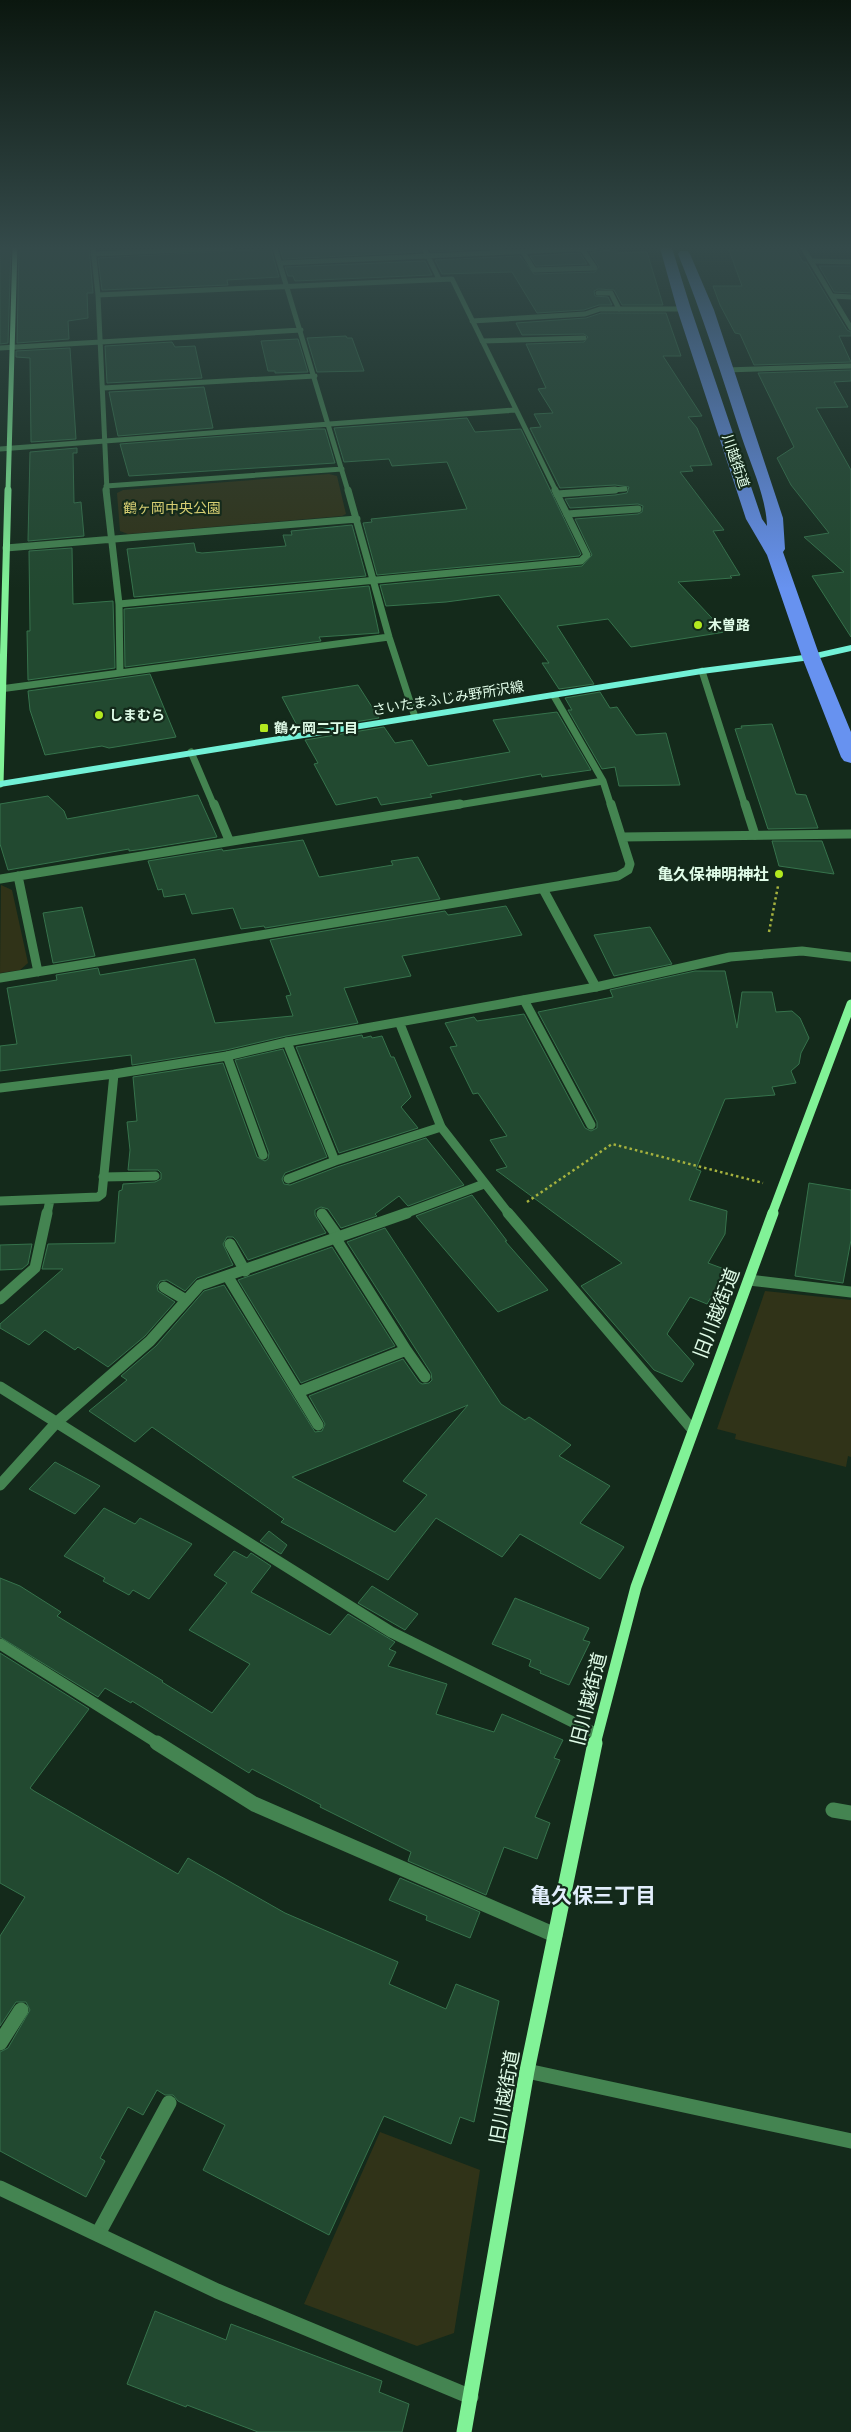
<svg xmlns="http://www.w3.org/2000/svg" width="851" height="2432" font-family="Manrope,'Noto Sans JP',sans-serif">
<rect width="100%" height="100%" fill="#142a1b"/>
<path fill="#303318" d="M329,474L337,476L346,514L342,516L128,534L120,531L117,493L123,490Z
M1,885L12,890L28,963L20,970L0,973Z
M765,1291L851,1300V1457L848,1456L846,1467L735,1439L736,1434L717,1429Z
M380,2132L480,2170L454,2333L417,2346L304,2304Z"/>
<path fill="#224930" stroke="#36734c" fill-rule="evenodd" d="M0,248H11L8,343L0,344Z
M19,248H89L93,293H87L88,318L68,321L69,339L17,343Z
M291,248H420L421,252L283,259L280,249Z
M429,248H503L431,252Z
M271,249L279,277L227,280L228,285L102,290L98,258Z
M615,249L617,253L647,252L663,305H622L614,290L598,289L594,291L595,296L608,297L612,305H599L584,310L537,313L512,272L442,274L435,260L520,256L534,274L595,272L599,267L590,253Z
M795,249L803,262H806L847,330L851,332V336H839L851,362L754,365L740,334L735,333L720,305L713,286H742L729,250Z
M580,253L587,264L536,266L530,256Z
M425,261L432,275L295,281L293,276H288L285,267Z
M819,266H851V293L834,292Z
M601,313H666L681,356H663L702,416L688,417L697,428L712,465L690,466L693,471L680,472L724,530L713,531L740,575L730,576L732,578L678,582L725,632L631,647L608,619L557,626L594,684L559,689L542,663H549L499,595L446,602L386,606L380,585L582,566L592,555L575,519L638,514L642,512L643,506L638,504L570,508L565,499L615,495L627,493L629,487L615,485L560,488L530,428L541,427L534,414L553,413L538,389L546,388L526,344L584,342L588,337L584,334L522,335L516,323L586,318Z
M346,336L347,338H352L364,371L317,372L307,338Z
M298,339L308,372L275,373V371H268L261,341Z
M172,342L175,347L195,346L202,378L107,383L105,346Z
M70,348L76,439L31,442L30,358L16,357V351Z
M851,370V381L834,382L848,407L816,408L851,470V637L812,576L844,572L804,537L829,533L791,485L777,458L794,447L758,373Z
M204,387L213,428L118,436L109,392Z
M467,418L475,432L521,429L581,554L579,556L377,575L363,523L372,522L371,519L467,509L447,462L392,466L389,459L344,462L334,428Z
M316,429H325L335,463L129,476L120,444Z
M77,448V453H73L74,503L81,502L84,536L28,541L30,452Z
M352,525L366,576L134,597L127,549L194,543L196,552L202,553L286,546L283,535H292L291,531Z
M72,548L73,604L113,601L115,668L28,680L27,631H30L29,551Z
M369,586L379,633L319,637L321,641L125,667L124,609Z
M150,674L176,737L109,748L102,746L45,755L30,710L28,691Z
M358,685L379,718L300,731L282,697Z
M600,692L610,708L617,707L636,735L666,733L680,785L619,786L615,767L602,769L568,710H572L565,698Z
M557,712L591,770L542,777L541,774L430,794L432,797L381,805L377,797L336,805L314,764L318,763L305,740L384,727L395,743L412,740L428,766L510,752L493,720Z
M772,724L796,794L806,795L818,828L768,829L735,729L742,728L741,726Z
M198,795L217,837L144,849L129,851V849L8,870L0,844V804L48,796L64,811L67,819Z
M303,840L319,877L393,865L391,861L418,857L440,899L265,928L264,926L241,929L233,908L192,914L185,894L164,897L162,889L158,890L148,861L222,849L223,851Z
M772,841H822L834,874L779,866Z
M506,906L522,935L402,956L411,976L344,988L358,1023L286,1036L226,1050L132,1065L131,1055L0,1071V1046L17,1044L7,988L57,980L56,975L98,968L100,975L195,959L215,1023L293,1016L286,996L291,995L270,940L445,911L448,915Z
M82,907L95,956L53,963L43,913Z
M650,927L672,964L614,976L594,935Z
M695,971H725L737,1028L742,992H772L776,1012L792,1011L800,1018L809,1038L801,1053L799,1064L791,1071L796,1083L772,1087L775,1095L725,1099L696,1169L701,1171L689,1200L727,1211L725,1234L708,1263L727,1270L707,1304L690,1297L667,1334L694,1364L682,1382L654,1370L581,1286L622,1263L496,1170L507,1167L490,1140L507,1136L478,1093L473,1094L450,1047L457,1046L445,1023L474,1017L477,1021L524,1014L585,1128L591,1131L597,1128V1122L538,1012L613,997L610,990Z
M362,1035L363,1038L371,1036L372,1038L382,1036L391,1057H394L411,1097L401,1107L418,1128L339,1153L296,1047Z
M283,1049L327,1157L285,1173L282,1179L284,1184L290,1185L337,1167L426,1138L464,1185L408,1206L399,1196L375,1214L377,1216L341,1228L328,1209L321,1207L315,1210V1215L326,1233L248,1260L236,1240L233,1237H227L223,1244L233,1265L197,1278L185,1291L167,1280L160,1281L157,1286L158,1291L175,1302L145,1336L108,1367L78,1347L75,1350L45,1330L29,1345L0,1328V1324L63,1269H42L48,1244L115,1243L119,1191L122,1190L123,1184L155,1182L161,1179V1173L158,1170H128L130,1150L127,1122L137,1121L133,1077L223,1063L257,1157L265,1161L268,1159L269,1153L235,1060Z
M809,1183L851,1190V1240L843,1283L795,1276Z
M472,1195L507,1241H505L548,1290L498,1312L416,1216Z
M385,1228L501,1404L525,1420L529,1417L571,1445L559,1456L610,1486L580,1523L624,1547L600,1579L520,1534L502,1557L436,1518L388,1580L281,1522L284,1519L152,1427L135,1442L89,1411L127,1380L121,1376L156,1346L204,1291L224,1285L315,1432L322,1431L325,1424L309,1396L403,1359L419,1382L422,1384L429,1383L432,1380L431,1373L347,1242ZM468,1405L403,1481L427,1495L395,1532L292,1477Z
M32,1244L28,1264L22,1269L0,1270V1245Z
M332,1247L395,1346L301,1383L238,1280Z
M55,1462L100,1486L75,1514L29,1489Z
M104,1508L135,1524L140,1518L192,1544L149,1599L133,1590L129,1595L103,1581L105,1578L64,1556Z
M269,1531L287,1545L281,1554L260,1541Z
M234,1551L247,1558L251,1553L271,1566L251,1592L330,1635L348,1614L395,1642L389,1649L396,1652L388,1666L447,1684L436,1714L494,1732L502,1714L563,1740L554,1758L560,1760L535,1817L550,1823L537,1859L504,1847L486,1895L408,1861L411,1852L320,1807L321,1805L252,1769L249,1773L132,1701L131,1703L105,1688L98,1697L0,1637V1578L20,1586L61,1612L57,1616L163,1681L162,1682L212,1713L250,1664L189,1630L227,1583L214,1575Z
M372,1586L418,1614L405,1630L358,1603Z
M515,1598L589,1628L583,1640L590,1642L569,1685L540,1673L541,1671L529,1666L531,1660L492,1644Z
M0,1653L89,1709L30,1788L34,1791L178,1874L188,1858L285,1913L398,1962L389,1984L446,2009L456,1984L499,2001L474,2122L460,2117L451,2144L384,2116L329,2235L203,2170L225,2125L178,2101L173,2095H165L157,2090L143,2115L128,2107L100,2158L105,2161L86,2197L0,2151V2052L8,2048L30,2010L26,2002H16L0,2026V1936L25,1897L0,1883Z
M400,1878L480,1912L470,1938L426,1920L427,1916L389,1900Z
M155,2311L226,2340L231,2324L382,2381L379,2392L409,2404L402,2432H258L187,2405L186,2407L127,2384Z"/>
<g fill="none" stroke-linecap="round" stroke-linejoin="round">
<path stroke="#a6b23e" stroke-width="2.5" stroke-dasharray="2.5 3" stroke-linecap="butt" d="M769,932L778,886
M527,1202L612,1144L763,1183"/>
<path stroke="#448451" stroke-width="5" d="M811,261L851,262
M598,293H611L619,309
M833,296L851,297
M482,341L584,338
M726,370L851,366
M598,491L625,489"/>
<path stroke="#448451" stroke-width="7" d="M557,494L615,490
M567,514L638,509
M702,671L745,806"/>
<path stroke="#448451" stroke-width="9" d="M745,804L755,835
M543,889L596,987
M524,1000L591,1125
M287,1042L335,1161
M227,1056L263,1155
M103,1177L155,1176
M288,1179L335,1161L441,1127"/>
<path stroke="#448451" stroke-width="11" d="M322,1214L339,1238
M230,1244L245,1271
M228,1277L318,1425
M164,1287L186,1300
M406,1350L425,1377
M298,1392L406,1350L336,1239"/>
<path stroke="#448451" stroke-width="15" d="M833,1810L851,1813
M0,2043L21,2010
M527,2071L851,2141
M98,2234L169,2103"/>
<path stroke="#448451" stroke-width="5" d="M93,248L98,295L107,491
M275,248L348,491
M424,248L439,279
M803,248L851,328
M523,252L534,270L595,268L582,249
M93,254L232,248
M281,263L596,248
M98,295L452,279L556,491
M472,321L585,314L600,309H684
M0,348L301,330
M103,388L315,376
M0,449L515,410
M106,486L342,469"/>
<path stroke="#448451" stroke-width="7" d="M106,490L119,604L120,673
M348,490L389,637L415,717
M6,548L357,519
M119,604L581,561L587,555L555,490
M0,689L389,637
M554,696L603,781L611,806
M191,752L214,806
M452,806L603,781"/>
<path stroke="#448451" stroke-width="9" d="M214,804L229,840
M622,837L851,834
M18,876L38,972
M0,879L460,804
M0,978L618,876L628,870L630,864L611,804
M400,1024L441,1127L509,1214
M0,1088L114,1074L227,1056L287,1042L596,987L730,957L802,951L851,957
M0,1201L98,1197L102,1194L114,1074
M47,1214L50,1200
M404,1214L484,1184"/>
<path stroke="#448451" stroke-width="11" d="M508,1213L692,1429
M749,1280L851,1292
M0,1299L35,1268L47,1213
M0,1387L391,1632L597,1734
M0,1485L56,1423L150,1341L200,1285L407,1213
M0,1644L159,1744"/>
<path stroke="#448451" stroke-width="15" d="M157,1743L254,1804L555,1935
M0,2188L217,2291L471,2397"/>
<path stroke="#81f297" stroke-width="5" d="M8,491L15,248"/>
<path stroke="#81f297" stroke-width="7" d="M0,784L8,490"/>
<path stroke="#81f297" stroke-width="9" d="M772,1214L851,1004"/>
<path stroke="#81f297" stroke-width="11" d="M595,1744L636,1587L773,1213"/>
<path stroke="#81f297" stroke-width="15" d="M464,2432L527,2071L595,1743"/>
<path fill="#72f1d7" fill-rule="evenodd" d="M851,645V651L811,660L702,674L0,787V781L702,668L811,654Z"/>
<path fill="#6792f0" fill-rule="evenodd" d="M660,248H672L691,309L762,519L767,526C766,497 751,465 742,438C722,376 702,314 678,254L680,251H688L690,254L714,310L783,518L785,549L783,552L820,657L851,732V763L844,761L841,757L802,657L767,555L746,519L677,309Z"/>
</g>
<linearGradient id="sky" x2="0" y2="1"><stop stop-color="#0b170f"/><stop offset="0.42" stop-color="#344a4a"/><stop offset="1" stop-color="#344a4a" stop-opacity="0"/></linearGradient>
<rect width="851" height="589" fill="url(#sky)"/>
<g fill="#b3e91f" stroke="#142a1b" stroke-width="2">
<circle cx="698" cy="625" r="5"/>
<circle cx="99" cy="715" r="5"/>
<rect x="259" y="723" width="10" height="10" rx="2.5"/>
<circle cx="779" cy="874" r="5"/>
</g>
<g text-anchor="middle" stroke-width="4.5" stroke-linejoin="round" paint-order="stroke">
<g font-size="14" fill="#e0fce8" stroke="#142a1b">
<text transform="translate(736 461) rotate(71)" y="5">川越街道</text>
<text transform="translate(448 698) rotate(-9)" y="5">さいたまふじみ野所沢線</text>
</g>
<g font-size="14" fill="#d6ce72" stroke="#142a1b">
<text x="172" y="513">鶴ヶ岡中央公園</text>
</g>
<g font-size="14" font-weight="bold" fill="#e0fce8" stroke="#142a1b" text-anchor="start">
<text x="708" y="630">木曽路</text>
<text x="109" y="720">しまむら</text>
<text x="274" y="733">鶴ヶ岡二丁目</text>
</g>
<g font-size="16" font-weight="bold" fill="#e0fce8" stroke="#142a1b" text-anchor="end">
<text x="769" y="880">亀久保神明神社</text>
</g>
<g font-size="19" fill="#e0fce8" stroke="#142a1b">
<text transform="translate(716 1313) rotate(-69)" y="7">旧川越街道</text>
<text transform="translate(588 1699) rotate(-76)" y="7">旧川越街道</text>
<text transform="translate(504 2097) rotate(-80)" y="7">旧川越街道</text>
</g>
<g font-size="21" font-weight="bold" fill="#e2eefc" stroke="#142a1b">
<text x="593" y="1903">亀久保三丁目</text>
</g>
</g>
</svg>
